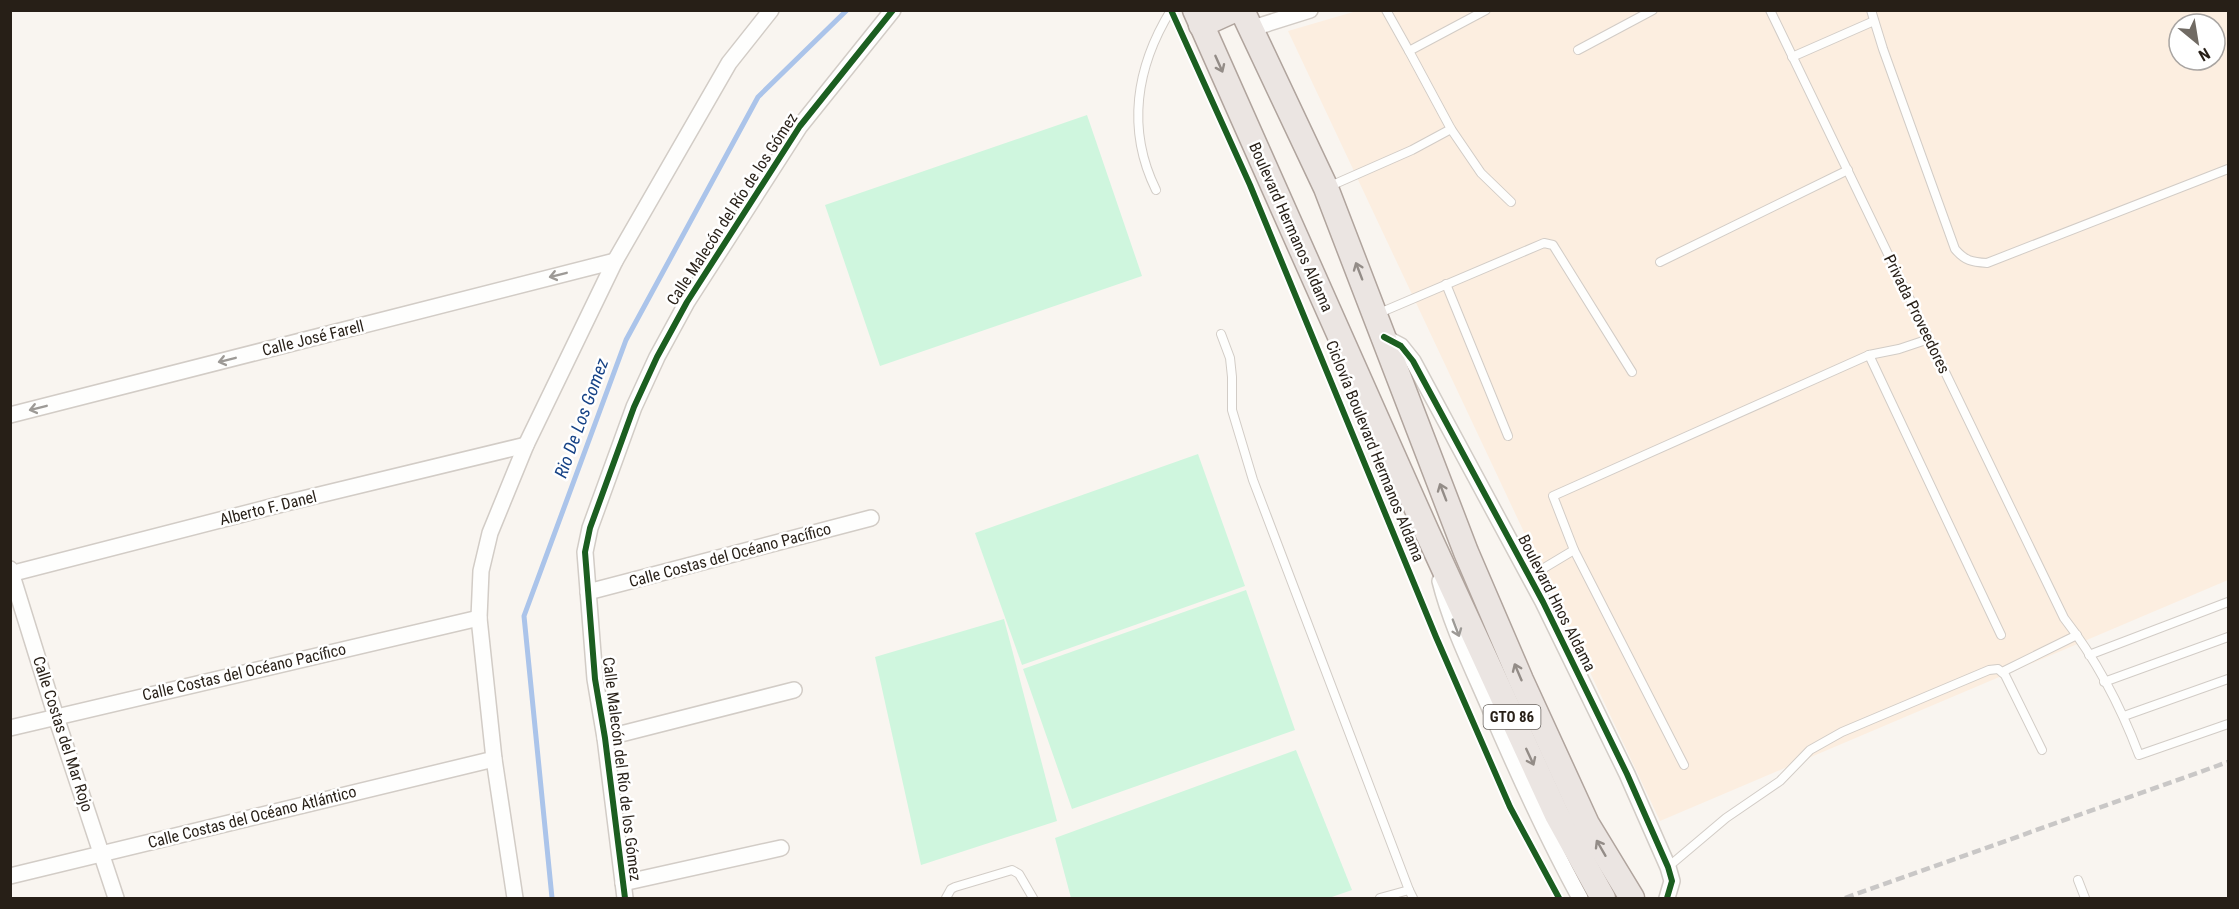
<svg xmlns="http://www.w3.org/2000/svg" width="2239" height="909" font-family="'Roboto Condensed',sans-serif">
<style>
.built{fill:#fceee0;fill-rule:evenodd}
.green{fill:#cff6de}
.lines{fill:none;stroke-linecap:round;stroke-linejoin:round}
.stream{stroke:#abc4ea;stroke-width:5}
.service-casing{stroke:#d2ccc6;stroke-width:10}
.minor-casing{stroke:#d2ccc6;stroke-width:18}
.primary-casing{stroke:#b0a49d;stroke-width:27}
.service{stroke:#fefefd;stroke-width:8}
.minor{stroke:#fefefd;stroke-width:15}
.primary{stroke:#ebe5e2;stroke-width:24}
.rail{stroke:#c9c7c6;stroke-width:4.5;stroke-dasharray:9 4.5;stroke-linecap:butt}
.cycleway-casing{stroke:#fff;stroke-width:10}
.cycleway{stroke:#1b5e20;stroke-width:6}
.oneway{stroke:#938c87}
.oneway2{stroke:#9d9a96}
.labels{text-anchor:middle;dominant-baseline:central;stroke-width:5;stroke-linejoin:round;paint-order:stroke}
.shield{fill:#fff;stroke:#68625d;stroke-width:1.5}
.shield-label{font-size:15px;font-weight:bold;fill:#271f17}
.street-label{font-size:16px;fill:#271f17;stroke:#fff}
.water-label{font-size:18px;font-style:italic;fill:#174386;stroke:#fff}
</style>
<rect width="100%" height="100%" fill="#f9f5f0"/>
<path class="built" d="M1360,10L2228,11V580L1660,821L1288,31ZM2179,24H2215V60H2179Z"/>
<g class="green">
<polygon points="1087,115 1142,276 880,366 825,205"/>
<polygon points="1198,454 1245,586 1022,665 975,533"/>
<polygon points="1246,590 1295,730 1072,809 1023,669"/>
<polygon points="1004,619 1057,821 921,865 875,657"/>
<polygon points="1296,750 1352,890 1329,898 1071,898 1055,838"/>
</g>
<g class="lines">
<polyline class="stream" points="552,898 524,616 626,340 758,97 847,10"/>
<defs>
<g id="service">
<polyline points="1386,10 1409,51"/>
<polyline points="1486,10 1409,51 1451,129 1481,173 1511,202"/>
<path d="M1770,10L2064,618C2095,658 2121,707 2139,755L2228,724"/>
<path d="M1871,10L1883,49L1955,249C1965,261 1972,262 1987,263L2228,169"/>
<polyline points="1578,50 1653,10"/>
<polyline points="1792,57 1874,21"/>
<polyline points="1328,187 1412,150 1451,129"/>
<path d="M1156,190C1126,129 1136,67 1171,10"/>
<polyline points="1660,262 1848,170"/>
<polyline points="1446,284 1508,436"/>
<polyline points="1377,314 1544,243 1553,245 1632,372"/>
<polyline points="1221,334 1230,358 1232,377 1232,410 1253,480 1409,890"/>
<polyline points="1869,355 1899,349 1929,339"/>
<polyline points="1529,577 1574,550"/>
<polyline points="2089,655 2228,602"/>
<polyline points="2002,672 2077,635"/>
<polyline points="2104,682 2228,637"/>
<polyline points="2124,716 2228,679"/>
<polyline points="1684,765 1574,550 1553,496 1869,355 2001,635"/>
<polyline points="1668,867 1726,818 1780,781 1810,750 1842,732 1989,670 1998,669 2005,675 2042,750"/>
<polyline points="2078,880 2085,898"/>
<polyline points="946,898 951,889 955,887 1012,870 1019,874 1033,898"/>
<polyline points="1380,898 1409,890 1413,898"/>
</g>
<g id="minor">
<polyline points="1250,29 1310,10"/>
<polyline points="1384,337 1401,346 1413,361 1543,602 1627,774 1668,867 1672,881 1667,898"/>
<polyline points="10,415 615,261"/>
<polyline points="10,569 56,717 116,898"/>
<polyline points="10,574 286,503 526,445"/>
<path d="M1440,581C1451,625 1472,667 1490,709C1518,774 1546,836 1580,898"/>
<polyline points="588,592 871,518"/>
<polyline points="10,728 479,618"/>
<polyline points="605,738 794,690"/>
<polyline points="10,876 494,759"/>
<polyline points="623,883 781,848"/>
<polyline points="515,898 494,759 479,618 481,571 490,533 526,445 615,261 729,63 771,10"/>
<polyline points="625,898 605,738 595,679 585,552 590,528 634,407 657,357 687,302 800,126 893,10"/>
</g>
<g id="primary">
<polyline points="1195,10 1427,532 1557,815 1603,898"/>
<polyline points="1242,10 1326,188 1466,552 1521,680 1587,824 1632,898"/>
<polyline points="1201,25 1234,10"/>
</g>
</defs>
<use href="#service" class="service-casing"/>
<use href="#minor" class="minor-casing"/>
<use href="#primary" class="primary-casing"/>
<use href="#service" class="service"/>
<use href="#minor" class="minor"/>
<use href="#primary" class="primary"/>
<polyline class="rail" points="1845,898 2228,762"/>
<defs>
<g id="cycleway">
<polyline points="1171,10 1250,185 1436,637 1510,807 1559,898"/>
<polyline points="1384,337 1401,346 1413,361 1543,602 1627,774 1668,867 1672,881 1667,898"/>
<polyline points="625,898 605,738 595,679 585,552 590,528 634,407 657,357 687,302 800,126 893,10"/>
</g>
</defs>
<use href="#cycleway" class="cycleway-casing"/>
<use href="#cycleway" class="cycleway"/>
</g>
<defs><path id="oneway-shaft" d="M-6 0H5M1.5-3L5.5 0L1.5 3" fill="none" stroke-width="1.6" stroke-linecap="round" stroke-linejoin="round" transform="scale(1.5)"/></defs>
<g class="oneway">
<use href="#oneway-shaft" transform="translate(1219 64) rotate(66)"/>
<use href="#oneway-shaft" transform="translate(1359 271) rotate(-111)"/>
<use href="#oneway-shaft" transform="translate(1443 492) rotate(-111)"/>
<use href="#oneway-shaft" transform="translate(1518 672) rotate(-113)"/>
<use href="#oneway-shaft" transform="translate(1530 757) rotate(65)"/>
<use href="#oneway-shaft" transform="translate(1601 848) rotate(-120)"/>
</g>
<g class="oneway2">
<use href="#oneway-shaft" transform="translate(558 275) rotate(166)"/>
<use href="#oneway-shaft" transform="translate(227 360) rotate(166)"/>
<use href="#oneway-shaft" transform="translate(38 408) rotate(166)"/>
<use href="#oneway-shaft" transform="translate(1456 628) rotate(69)"/>
</g>
<g class="labels">
<rect class="shield" x="1483.5" y="705" width="57" height="24" rx="4.5"/>
<g class="shield-label">
<text x="1512" y="717">GTO 86</text>
</g>
<g class="street-label">
<text transform="translate(732 209) rotate(-57)">Calle Malecón del Río de los Gómez</text>
<text transform="translate(1291 227) rotate(66)">Boulevard Hermanos Aldama</text>
<text transform="translate(1917 314) rotate(64)">Privada Proveedores</text>
<text transform="translate(313 338) rotate(-14)">Calle José Farell</text>
<text transform="translate(1375 451) rotate(68)">Ciclovía Boulevard Hermanos Aldama</text>
<text transform="translate(268 508) rotate(-14)">Alberto F. Danel</text>
<text transform="translate(730 555) rotate(-15)">Calle Costas del Océano Pacífico</text>
<text transform="translate(1557 603) rotate(63)">Boulevard Hnos Aldama</text>
<text transform="translate(244 672) rotate(-13)">Calle Costas del Océano Pacífico</text>
<text transform="translate(63 734) rotate(72)">Calle Costas del Mar Rojo</text>
<text transform="translate(622 769) rotate(83)">Calle Malecón del Río de los Gómez</text>
<text transform="translate(252 817) rotate(-14)">Calle Costas del Océano Atlántico</text>
</g>
<g class="water-label">
<text transform="translate(581 418) rotate(-70)">Rio De Los Gomez</text>
</g>
</g>
<rect width="2239" height="909" fill="none" stroke="#271f17" stroke-width="24"/>
<g transform="translate(2197 42) rotate(150)"><circle r="28" fill="#ffffff" stroke="#a9a5a2" stroke-width="1.5"/>
<path d="M0-4.5L10 22L0 15L-10 22Z" fill="#706a63"/>
<text y="-9" font-size="16" font-weight="bold" text-anchor="middle" fill="#271f17">N</text>
</g>
</svg>
